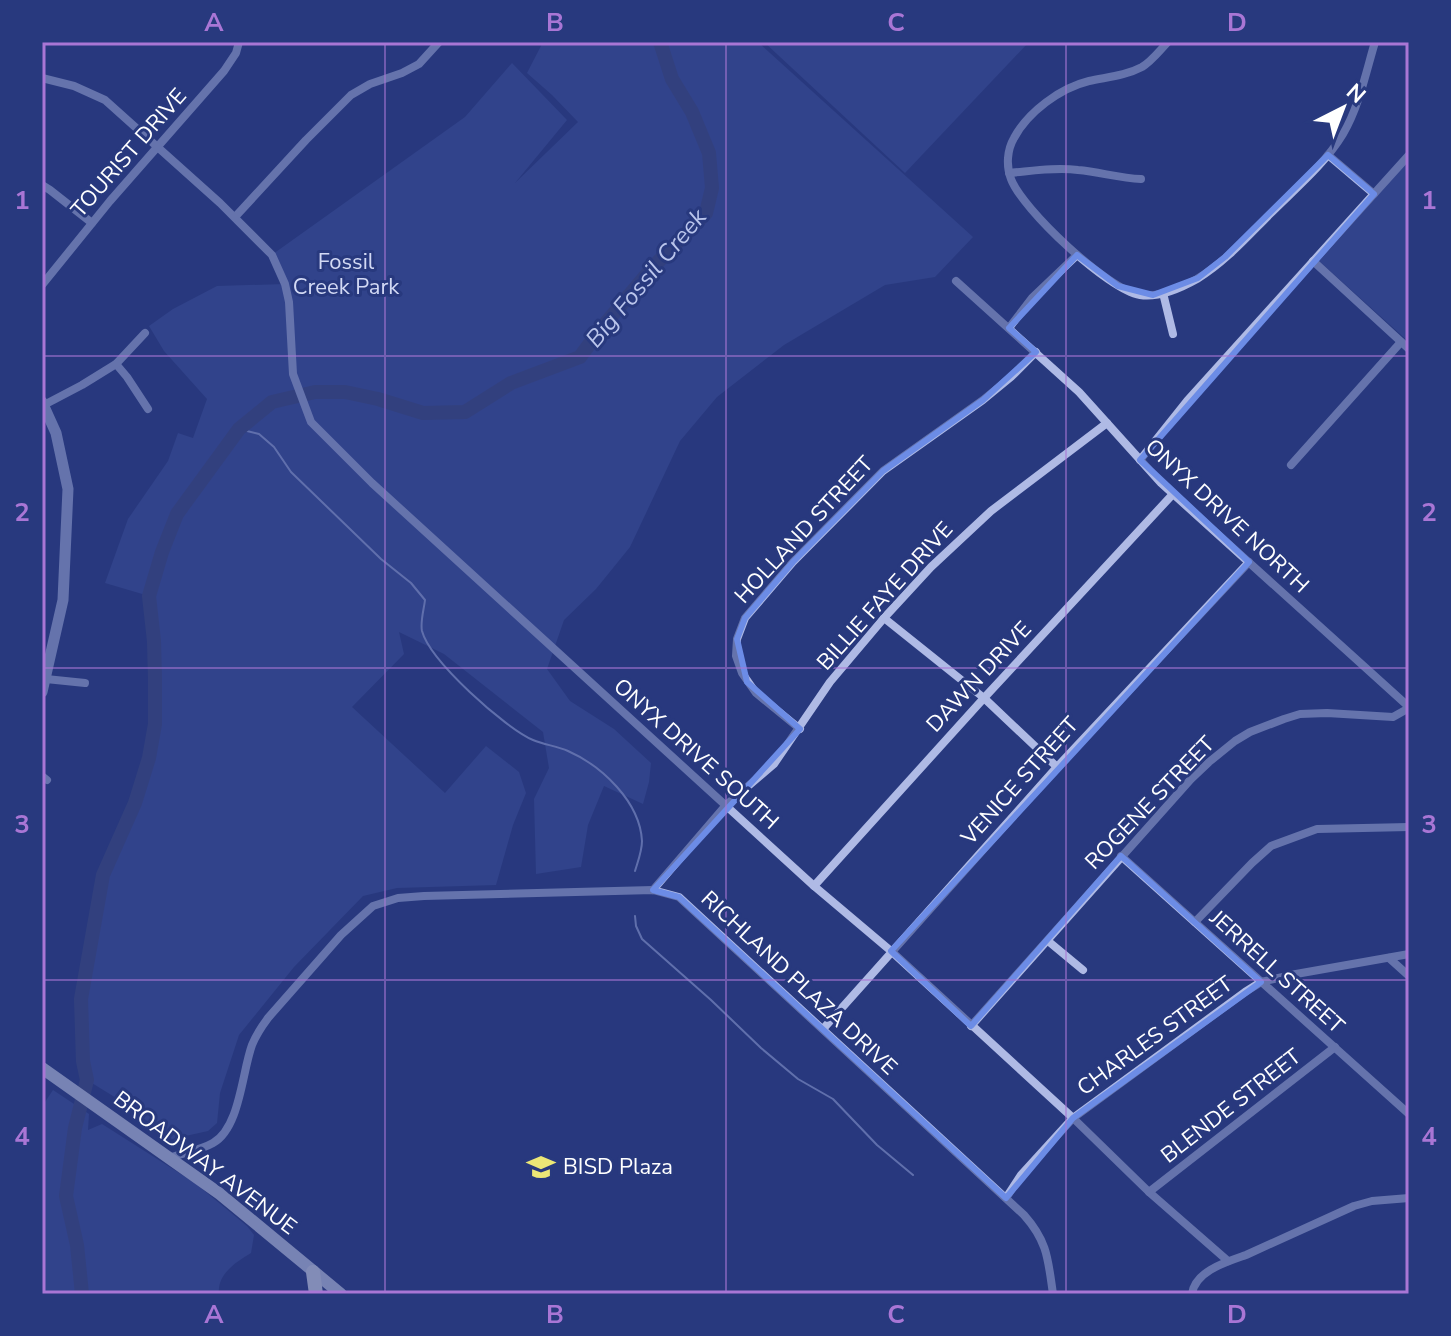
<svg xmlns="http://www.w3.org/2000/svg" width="1451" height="1336" font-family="'Nunito Sans',sans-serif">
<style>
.green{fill:#3d509b}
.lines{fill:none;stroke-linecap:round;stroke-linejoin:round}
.stream{stroke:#a4b2e5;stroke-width:2}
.river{stroke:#3f4b7e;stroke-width:14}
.minor{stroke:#afbae5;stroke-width:8}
.tertiary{stroke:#afbae5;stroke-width:11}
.secondary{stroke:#d8ddf5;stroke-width:12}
.primary{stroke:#eff1fd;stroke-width:14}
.marked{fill:none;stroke:#6c8ce6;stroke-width:6;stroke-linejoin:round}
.grid{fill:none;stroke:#a976d5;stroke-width:2;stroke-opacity:0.55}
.labels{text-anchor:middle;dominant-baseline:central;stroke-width:6;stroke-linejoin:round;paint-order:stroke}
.street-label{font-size:22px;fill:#fff;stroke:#28397e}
.park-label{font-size:22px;fill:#d2d9f4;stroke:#28397e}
.poi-label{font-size:22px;fill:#fff;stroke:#28397e;text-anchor:start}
.water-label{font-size:24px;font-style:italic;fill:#bac5ec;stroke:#28397e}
.neatline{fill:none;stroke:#a976d5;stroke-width:3}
.grid-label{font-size:26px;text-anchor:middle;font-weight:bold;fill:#a976d5}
</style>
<rect width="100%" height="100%" fill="#28397e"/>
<g class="green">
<polygon points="543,42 758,42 973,237 935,277 885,285 784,345 717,397 680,441 630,547 596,589 564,620 547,669 570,701 614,729 651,763 649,782 643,804 604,786 588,825 581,867 536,874 534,799 549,768 543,732 444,654 399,632 404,654 352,707 445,793 486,746 519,772 526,793 513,825 496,885 397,888 363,896 294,967 239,1035 220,1093 217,1123 208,1131 172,1139 113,1096 87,1080 81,999 103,875 135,803 149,758 155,724 154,642 149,596 105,583 128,519 168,461 178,433 193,438 207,399 164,351 149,326 173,309 217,286 286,284 273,254 465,117 512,63 567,120 515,183 578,122 552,95 527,73"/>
<polygon points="764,42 1029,42 905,173"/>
<polygon points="1409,159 1409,342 1319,261"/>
<path d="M53,1090L89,1114L88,1130L102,1124L195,1183L247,1226L254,1235L251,1253C236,1262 217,1274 219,1294H42V1113L45,1102Z"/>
</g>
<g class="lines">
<g class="stream">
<path d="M239,429L259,434L274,447L291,472L381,559L411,583L425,600C424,609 420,622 422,631C430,661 505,728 533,740C545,745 557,746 568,751C602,766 640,802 642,841C642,851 638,861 635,871"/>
<polyline points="635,916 636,926 642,939 711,1000 761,1048 798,1079 833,1099 877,1145 913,1175"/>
</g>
<polyline class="river" points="82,1294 77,1245 66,1196 75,1128 87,1080 83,1061 81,999 103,875 135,803 149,758 155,724 155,679 154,641 149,596 162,552 177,514 239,429 272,402 315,392 345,392 378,399 423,413 465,412 511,383 580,357 599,331 653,267 706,213 712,188 709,153 692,112 672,79 660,42"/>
<g class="minor">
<path d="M1168,42C1160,50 1152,61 1142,67C1125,76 1107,77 1089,81C1060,88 1028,112 1014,138C1007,150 1006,166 1011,179C1022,209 1108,290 1140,295C1159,298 1181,288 1197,279C1225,262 1247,237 1270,214C1295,189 1325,164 1343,134C1359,107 1366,72 1375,42"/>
<polyline points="42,78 74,86 105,100 220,203 272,255 285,284 289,302 293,374 311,422 372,483 814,886 891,951 1073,1118 1149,1192 1228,1261"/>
<polyline points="1328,155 1374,194"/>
<path d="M1009,173C1032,171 1055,167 1078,170C1100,172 1119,178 1141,179"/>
<polyline points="42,185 50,190 92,223"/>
<polyline points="235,217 306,140 351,95 370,84 402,73 419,64 439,42"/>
<polyline points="1313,261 1409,349"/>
<polyline points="956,281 1079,392 1161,483 1409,707"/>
<polyline points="42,285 110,201 224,71 236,53 239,42"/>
<polyline points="1163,293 1173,334"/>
<polyline points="1009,328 1032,298 1077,255"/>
<polyline points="116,364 127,377 148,409"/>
<polyline points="42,406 82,385 116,364 145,333"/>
<polyline points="1140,460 1187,401 1409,155"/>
<polyline points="1291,465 1401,342"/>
<polyline points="884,618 984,698 1057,767"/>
<polyline points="46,679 85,683"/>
<polyline points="800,729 756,693 742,673 736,656 737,639 745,618 793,562 883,471 983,400 1011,377 1036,352"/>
<polyline points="42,776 47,780"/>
<polyline points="1121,856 1409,1114"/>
<polyline points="814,886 984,698 1173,494"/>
<polyline points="653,890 726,805 774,764 830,682 884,618 931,567 991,511 1107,423"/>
<polyline points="1195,922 1252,863 1271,846 1317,829 1409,827"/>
<polyline points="1048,941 1083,970"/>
<polyline points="1389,958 1409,976"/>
<polyline points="971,1026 1191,779 1209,762 1235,741 1250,732 1284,719 1300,714 1327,713 1393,717 1409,708"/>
<polyline points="823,1029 1057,767 1249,562"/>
<path d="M171,1157C184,1153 201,1150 213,1143C240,1128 242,1072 252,1045C256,1035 262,1026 268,1018L341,935L373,906L398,898L424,896L653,890L679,897L1024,1215C1048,1242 1048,1260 1053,1294"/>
<polyline points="1149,1192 1335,1047"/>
<polyline points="1006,1198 1021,1175 1073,1118 1245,992 1261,982 1296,974 1409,954"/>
<path d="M1192,1294C1195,1271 1226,1262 1246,1255L1354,1206L1372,1201L1409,1198"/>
</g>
<polyline class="tertiary" points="42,402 56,433 68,489 63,600 42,692"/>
<polyline class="secondary" points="42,1068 220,1194 341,1294"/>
<polyline class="primary" points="313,1272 316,1294"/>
</g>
<path d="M0 0H1451V1336H0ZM1328,155L1374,194L1140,460L1249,562L891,951L971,1026L1121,856L1261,982L1073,1118L1006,1198L679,897L653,890L800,729L747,682L737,639L745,618L793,562L883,471L983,400L1036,352L1009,328L1077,255L1118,286L1153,295L1198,278L1225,257Z" fill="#28397e" fill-opacity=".55" fill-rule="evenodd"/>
<path class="marked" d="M1328,155L1374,194L1140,460L1249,562L891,951L971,1026L1121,856L1261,982L1073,1118L1006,1198L679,897L653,890L800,729L747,682L737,639L745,618L793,562L883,471L983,400L1036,352L1009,328L1077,255L1118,286L1153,295L1198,278L1225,257Z"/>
<path class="grid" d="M385,42V1294M726,42V1294M1066,42V1294M42,356H1409M42,668H1409M42,980H1409"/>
<defs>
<symbol id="school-bare" viewBox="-9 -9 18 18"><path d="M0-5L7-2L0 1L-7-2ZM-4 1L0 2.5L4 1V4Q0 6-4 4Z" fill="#ece776" stroke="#28397e" stroke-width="2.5" paint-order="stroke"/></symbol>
</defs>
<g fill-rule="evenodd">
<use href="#school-bare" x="521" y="1147" width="40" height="40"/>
</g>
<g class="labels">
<g class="street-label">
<text transform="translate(129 153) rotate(-49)">TOURIST DRIVE</text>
<text transform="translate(1227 516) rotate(43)">ONYX DRIVE NORTH</text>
<text transform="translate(804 530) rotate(-47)">HOLLAND STREET</text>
<text transform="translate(885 596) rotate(-48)">BILLIE FAYE DRIVE</text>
<text transform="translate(979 677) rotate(-47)">DAWN DRIVE</text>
<text transform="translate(696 754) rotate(42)">ONYX DRIVE SOUTH</text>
<text transform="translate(1020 781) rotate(-48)">VENICE STREET</text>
<text transform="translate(1150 803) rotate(-46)">ROGENE STREET</text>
<text transform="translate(1277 972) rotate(42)">JERRELL STREET</text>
<text transform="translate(799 983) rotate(43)">RICHLAND PLAZA DRIVE</text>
<text transform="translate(1155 1036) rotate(-36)">CHARLES STREET</text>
<text transform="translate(1231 1106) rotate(-38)">BLENDE STREET</text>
<text transform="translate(205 1163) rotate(37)">BROADWAY AVENUE</text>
</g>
<g class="park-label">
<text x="346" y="262">Fossil<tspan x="346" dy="25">Creek Park</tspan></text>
</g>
<g class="poi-label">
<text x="563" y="1167">BISD Plaza</text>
</g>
<g class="water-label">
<text transform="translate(646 278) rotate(-50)">Big Fossil Creek</text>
</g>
</g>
<rect width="1451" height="1336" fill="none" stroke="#28397e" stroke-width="88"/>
<g transform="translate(1343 108) rotate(42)" stroke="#28397e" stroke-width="6" paint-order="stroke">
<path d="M0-6L14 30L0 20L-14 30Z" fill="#ffffff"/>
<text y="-12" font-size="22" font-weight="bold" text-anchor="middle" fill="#ffffff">N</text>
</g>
<rect x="44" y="44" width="1363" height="1248" class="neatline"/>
<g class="grid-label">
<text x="214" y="31">A</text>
<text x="555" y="31">B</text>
<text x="896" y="31">C</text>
<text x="1237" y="31">D</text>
<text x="22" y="209">1</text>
<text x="1429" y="209">1</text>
<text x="22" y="521">2</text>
<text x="1429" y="521">2</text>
<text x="22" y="833">3</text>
<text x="1429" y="833">3</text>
<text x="22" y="1145">4</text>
<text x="1429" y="1145">4</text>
<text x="214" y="1323">A</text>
<text x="555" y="1323">B</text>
<text x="896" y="1323">C</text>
<text x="1237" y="1323">D</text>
</g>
</svg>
